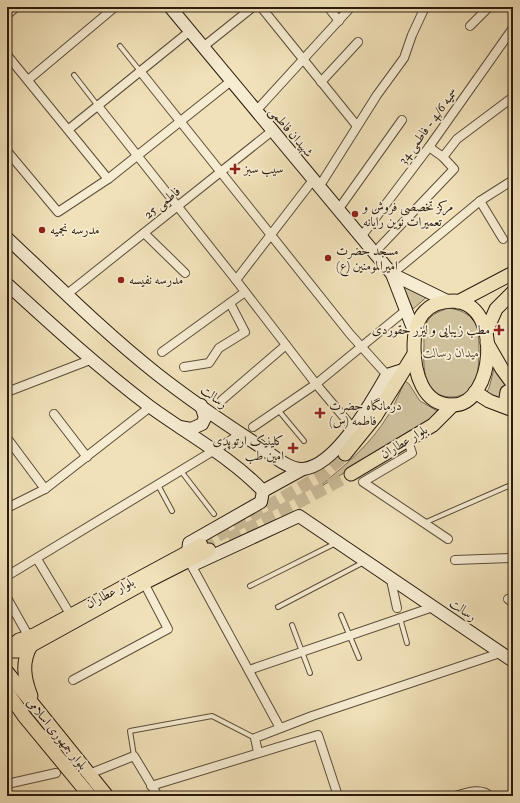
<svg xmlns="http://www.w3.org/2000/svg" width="520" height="803" font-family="'IM FELL Double Pica',Amiri,serif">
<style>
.green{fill:#cfc09c;stroke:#7c6e55}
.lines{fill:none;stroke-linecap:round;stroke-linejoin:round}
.primary-tunnel{stroke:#c9ba97;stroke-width:13;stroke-dasharray:13 6;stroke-linecap:butt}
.lane-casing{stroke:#5c4d39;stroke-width:6}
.street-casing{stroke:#5c4d39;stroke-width:10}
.secondary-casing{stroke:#2a1c0e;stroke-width:14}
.primary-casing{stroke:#2a1c0e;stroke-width:15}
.lane{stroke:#f6ecd2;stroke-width:4}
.street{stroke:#f6ecd2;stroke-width:8}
.secondary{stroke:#f6ecd2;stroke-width:12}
.primary{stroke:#f1e1b9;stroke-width:13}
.poi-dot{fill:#8f2418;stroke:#f6ecd2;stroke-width:1.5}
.labels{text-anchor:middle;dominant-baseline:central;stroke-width:3.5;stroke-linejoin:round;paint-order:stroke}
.street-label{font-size:13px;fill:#2a1c0e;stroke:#f6ecd2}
.poi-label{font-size:13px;fill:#2a1c0e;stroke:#f6ecd2;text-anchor:start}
.park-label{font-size:13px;font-style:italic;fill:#5c4d39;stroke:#f6ecd2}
</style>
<rect width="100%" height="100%" fill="#f1e1b9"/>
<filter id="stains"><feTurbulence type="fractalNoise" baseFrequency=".005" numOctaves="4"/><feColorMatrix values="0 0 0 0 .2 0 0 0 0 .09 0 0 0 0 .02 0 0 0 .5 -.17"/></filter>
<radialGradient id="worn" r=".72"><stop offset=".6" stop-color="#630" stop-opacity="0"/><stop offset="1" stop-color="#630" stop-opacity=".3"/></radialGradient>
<g class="green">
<polygon points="399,281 428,296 413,309"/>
<path d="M449,308C460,310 468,313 475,322C481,332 480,375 474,385C469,393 460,397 451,397C423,397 423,367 424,346C424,339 423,329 427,322C431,314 440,311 449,308Z"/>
<polygon points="494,369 510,385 503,401 485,395 489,388"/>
<path d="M405,381L409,384L420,401L439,412L432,421L315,490C343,467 370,446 389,414C395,404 400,392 405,381Z"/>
</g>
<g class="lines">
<g class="primary-tunnel">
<polyline points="229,539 351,474"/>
<polyline points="201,545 321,476 345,454"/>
</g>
<defs>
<g id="lane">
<polyline points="120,46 140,71"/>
<polyline points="74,75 98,106"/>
<polyline points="279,411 304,441"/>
<polyline points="181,471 214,514"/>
<polyline points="158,485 172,511"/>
<polyline points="424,523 513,484"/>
<polyline points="250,586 336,543"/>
<polyline points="278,607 364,562"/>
<polyline points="341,615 359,658"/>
<polyline points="400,618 407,643"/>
<polyline points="292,625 310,673"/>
<polyline points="134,756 130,731 212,716 255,738"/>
</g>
<g id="street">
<polyline points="261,7 357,126"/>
<polyline points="328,7 339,21"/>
<polyline points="7,15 16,7"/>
<polyline points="470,26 489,7"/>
<polyline points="203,47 253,7"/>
<polyline points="7,55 108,179"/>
<polyline points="140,71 350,334 387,375"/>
<polyline points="28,80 115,7"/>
<polyline points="321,82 358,42"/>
<polyline points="98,106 236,280 316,384 353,428"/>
<polyline points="256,111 351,7"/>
<polyline points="69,129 190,31"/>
<polyline points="7,151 58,212 108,179 231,81"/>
<polyline points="443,157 457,139 513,97"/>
<polyline points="319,187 377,95 404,58 412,35 425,7"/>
<polyline points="480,201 503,239"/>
<polyline points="338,210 402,120"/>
<polyline points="144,233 185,273"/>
<polyline points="361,237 429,147 513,28"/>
<polyline points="374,253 454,169 443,157 429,147"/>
<polyline points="392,274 480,201 513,180"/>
<polyline points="236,280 313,180"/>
<polyline points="66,295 272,131"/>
<polyline points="162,352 245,292"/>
<polyline points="184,367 209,363 219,348 245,332 230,303"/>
<polyline points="7,392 90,360"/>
<polyline points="222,400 286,345"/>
<polyline points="54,414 87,457"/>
<polyline points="253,427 316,384 406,310"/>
<polyline points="7,438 45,489"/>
<polyline points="408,441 412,453 363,482 448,539"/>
<polyline points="7,508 45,489 150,407"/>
<polyline points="37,559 70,614"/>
<polyline points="455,560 513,558"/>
<polyline points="189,561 280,728"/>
<polyline points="7,576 241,434"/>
<polyline points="391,580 397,608"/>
<polyline points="7,598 29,637"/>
<polyline points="508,599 513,603"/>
<polyline points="249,670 433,607"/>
<polyline points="73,680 168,629 144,583"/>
<polyline points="258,752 255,738 312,716 500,653"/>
<polyline points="89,774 134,756 158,796"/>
<polyline points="7,784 56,773"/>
<polyline points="151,786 318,735 338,796"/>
<path d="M455,796C466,793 481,787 490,796"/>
</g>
<g id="secondary">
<polyline points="170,7 392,274 414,331"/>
<path d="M7,238C56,284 104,332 157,374C189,399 224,423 258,445C270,453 288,470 303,469C336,466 372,401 387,375L403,370"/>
<polyline points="392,274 447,301"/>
<path d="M7,284C53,326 99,368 149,406C187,434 231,457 263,491L261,502L189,543L188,553"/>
<polyline points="180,427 191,429 202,424 205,418 201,405"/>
<polyline points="263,491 303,469"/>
<polyline points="189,561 197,563 299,516 513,661"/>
</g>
<g id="primary">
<path d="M454,301C504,304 494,405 453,405C422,406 414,371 414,347C414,320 424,301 454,301Z"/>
<polyline points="458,302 513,273"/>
<polyline points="486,332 496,309 513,292"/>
<polyline points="487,343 502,369 513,384"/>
<polyline points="475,392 489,401 513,410"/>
<polyline points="513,409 506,398 507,392 513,389"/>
<polyline points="345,454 375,417 414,354"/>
<polyline points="351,474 433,425 453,405"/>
<polyline points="201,545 34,635 19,640 12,646 13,651 21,651 144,583 209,550"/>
<polyline points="7,672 107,796"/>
<polyline points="7,692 24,716 90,796"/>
<path d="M31,696C24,678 21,661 32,644"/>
</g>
</defs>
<use href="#lane" class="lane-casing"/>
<use href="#street" class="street-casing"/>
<use href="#secondary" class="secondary-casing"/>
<use href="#primary" class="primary-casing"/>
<use href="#lane" class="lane"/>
<use href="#street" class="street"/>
<use href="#secondary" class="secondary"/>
<use href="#primary" class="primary"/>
</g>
<g class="poi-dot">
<path d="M233 163h4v4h4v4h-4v4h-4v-4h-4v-4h4z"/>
<circle cx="355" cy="214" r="4"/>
<circle cx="42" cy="230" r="4"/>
<circle cx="328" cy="258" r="4"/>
<circle cx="121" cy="280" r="4"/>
<path d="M497 324h4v4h4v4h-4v4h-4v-4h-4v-4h4z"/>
<path d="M318 407h4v4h4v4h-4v4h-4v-4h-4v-4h4z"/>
<path d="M291 442h4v4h4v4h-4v4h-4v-4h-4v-4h4z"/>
</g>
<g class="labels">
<g class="street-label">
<text transform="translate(428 126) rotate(-54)">سمیه 4/6 - فاطمی 34</text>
<text transform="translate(291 132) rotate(50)">شهیدان فاطمی</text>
<text transform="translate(162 203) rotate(-39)">فاطمی 25</text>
<text transform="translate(214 397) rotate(36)">رسالت</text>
<text transform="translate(404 442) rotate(-31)">بلوار عطاران</text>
<text transform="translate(110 593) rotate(-27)">بلوار عطاران</text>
<text transform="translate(463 610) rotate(34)">رسالت</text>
<text transform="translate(57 734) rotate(51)">بلوار جمهوری اسلامی</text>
</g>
<g class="poi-label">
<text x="244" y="169">سیب سبز</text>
<text x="363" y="207">مرکز تخصصی فروش و<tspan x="363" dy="15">تعمیرات نوین رایانه</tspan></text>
<text x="50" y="230">مدرسه نجمیه</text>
<text x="336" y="251">مسجد حضرت<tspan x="336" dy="15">امیرالمومنین (ع)</tspan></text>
<text x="129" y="280">مدرسه نفیسه</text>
<text x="490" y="330" text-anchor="end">مطب زیبایی و لیزر حقوردی</text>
<text x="329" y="406">درمانگاه حضرت<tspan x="329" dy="15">فاطمه (س)</tspan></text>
<text x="284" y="441" text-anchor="end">کلینیک ارتوپدی<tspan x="284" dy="15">امین طب</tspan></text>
</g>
<g class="park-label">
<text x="451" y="353">میدان رسالت</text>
</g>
</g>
<rect width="520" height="803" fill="none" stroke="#f1e1b9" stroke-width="24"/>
<rect x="8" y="8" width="504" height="787" fill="none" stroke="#2a1c0e" stroke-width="2"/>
<rect x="12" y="12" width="496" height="779" fill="none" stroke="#2a1c0e"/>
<rect width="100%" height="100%" filter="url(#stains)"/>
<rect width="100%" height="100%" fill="url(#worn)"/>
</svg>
